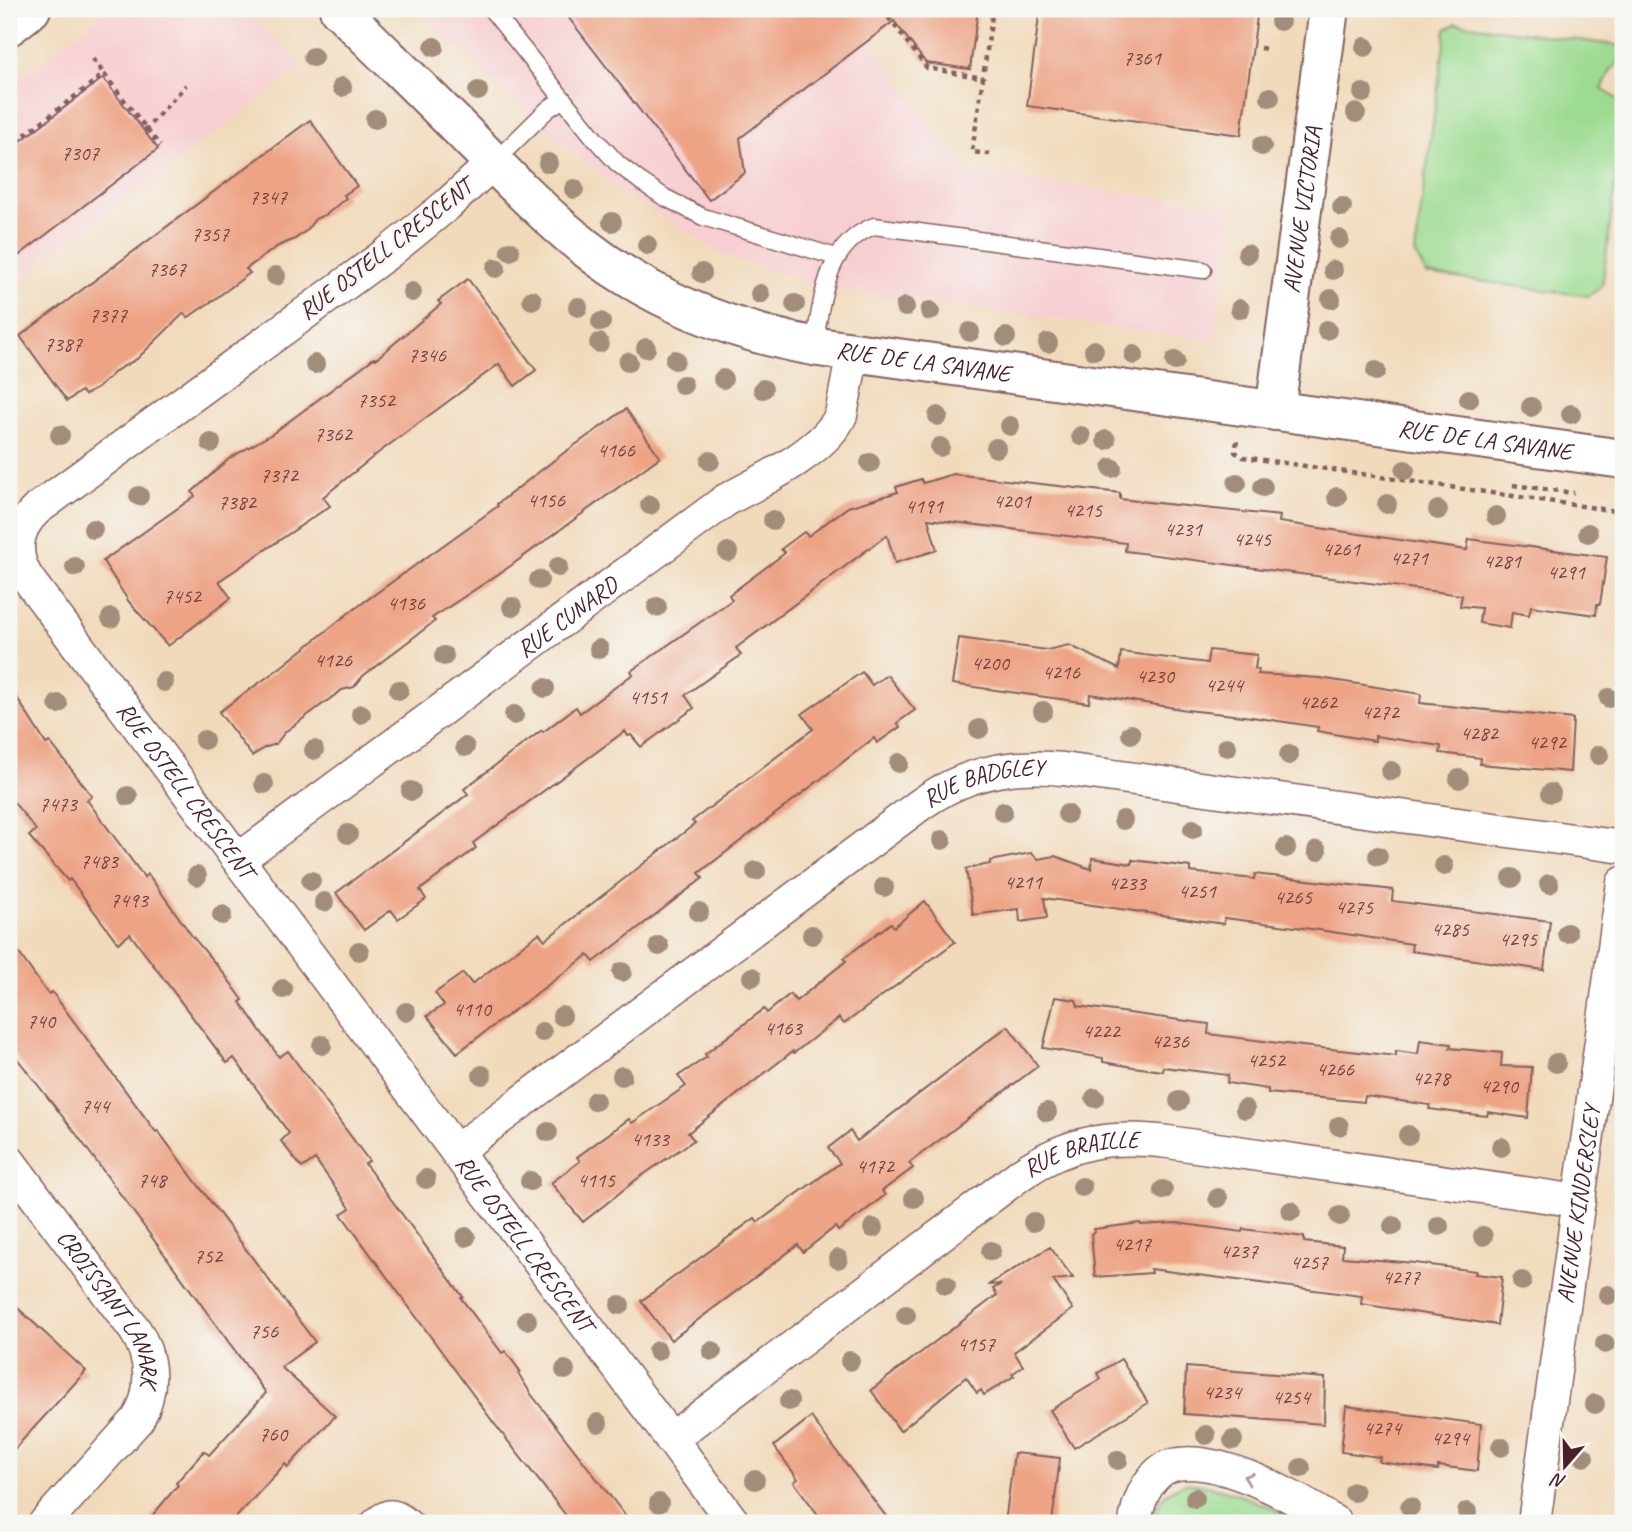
<svg xmlns="http://www.w3.org/2000/svg" width="1632" height="1532" font-family="Caveat,sans-serif">
<style>
.built{fill:#f7cfd2}
.green{fill:#9ddb91;stroke:#747d5e;stroke-width:2}
.building{fill:#eda384}
.lines{fill:none;stroke-linecap:round;stroke-linejoin:round}
.service-casing{stroke:#84605d;stroke-width:19}
.minor-casing{stroke:#84605d;stroke-width:35}
.tertiary-casing{stroke:#84605d;stroke-width:42}
.secondary-casing{stroke:#84605d;stroke-width:42}
.path{stroke:#84605d;stroke-width:4.5;stroke-dasharray:5 5;stroke-linecap:butt}
.service{stroke:#fff;stroke-width:16}
.minor{stroke:#fff;stroke-width:32}
.tertiary{stroke:#fff;stroke-width:38}
.secondary{stroke:#fff;stroke-width:38}
.tree{fill:#a18d7a}
.oneway{stroke:#ae9aa0}
.labels{text-anchor:middle;dominant-baseline:central;stroke-width:5;stroke-linejoin:round;paint-order:stroke}
.number-label{font-size:21px;fill:#734041}
.street-label{font-size:24px;fill:#4a1f2b;stroke:#f6f6f2}
</style>
<rect width="100%" height="100%" fill="#f6f6f2"/>
<filter id="ink" filterUnits="userSpaceOnUse"><feTurbulence type="fractalNoise" baseFrequency=".0143" numOctaves="2"/><feDisplacementMap in="SourceGraphic" scale="14" xChannelSelector="R" yChannelSelector="G"/><feConvolveMatrix kernelMatrix="1 2 1 2 8 2 1 2 1" color-interpolation-filters="sRGB"/></filter>
<filter id="wash" filterUnits="userSpaceOnUse"><feTurbulence type="fractalNoise" baseFrequency=".00686" numOctaves="4" result="noise"/><feDisplacementMap in="SourceGraphic" scale="28" xChannelSelector="R" yChannelSelector="G"/><feGaussianBlur stdDeviation="1.57" result="paint"/><feColorMatrix in="noise" values="0 0 0 0 0 0 0 0 0 0 0 0 0 0 0 0 0 1.4 0 .05"/><feComposite in="paint" operator="in"/></filter>
<g filter="url(#wash)">
<rect width="100%" height="100%" fill="#f1dabb"/>
<g class="built">
<polygon points="109,9 245,9 303,67 9,286 9,86"/>
<polygon points="419,9 845,9 968,172 1234,208 1214,341 826,288 723,255 618,189 528,115"/>
</g>
<g class="green">
<polygon points="1456,23 1621,46 1622,58 1611,70 1602,89 1623,103 1623,125 1602,287 1588,296 1426,274 1415,253 1446,29"/>
<path d="M1186,1483C1225,1486 1266,1504 1300,1523H1155C1155,1502 1166,1489 1186,1483Z"/>
</g>
<g id="blocks">
<g class="building">
<polygon points="562,9 978,9 970,69 926,63 894,21 740,138 745,173 709,200"/>
<polygon points="1040,9 1258,9 1241,135 1027,106"/>
<polygon points="103,78 158,149 9,263 9,150"/>
<polygon points="310,120 357,186 344,195 346,198 327,214 315,219 307,230 295,239 278,246 246,269 250,273 215,299 187,318 184,313 137,359 117,370 98,388 85,395 81,391 67,401 20,336"/>
<polygon points="468,279 536,370 515,386 499,364 378,453 323,497 330,506 219,581 231,598 168,646 129,602 103,561 195,496 192,492 230,458 272,434 374,358 376,359 441,304 438,301"/>
<polygon points="626,409 660,457 509,567 432,618 435,621 363,676 354,687 342,690 285,732 276,744 264,748 252,756 219,712 281,667 346,615 498,506 497,504 561,455"/>
<polygon points="953,474 1120,493 1120,499 1280,516 1279,522 1467,550 1469,539 1607,557 1600,604 1597,604 1596,615 1531,606 1529,615 1512,612 1510,628 1479,623 1481,608 1460,606 1462,595 1125,551 1126,543 928,519 937,550 895,563 887,535 736,648 741,655 685,695 694,708 641,747 631,735 628,736 625,731 473,843 476,848 420,890 426,899 398,919 391,910 364,930 336,893 468,794 464,789 542,730 543,732 576,707 580,713 633,674 631,671 732,600 729,595 785,553 781,549 804,532 808,536 848,507 898,492 896,487 921,479 923,483"/>
<polygon points="959,638 1047,650 1069,645 1119,669 1121,652 1207,663 1209,650 1257,655 1255,669 1259,669 1258,674 1320,678 1421,694 1420,703 1573,719 1570,772 1480,764 1481,758 1440,753 1441,746 1375,736 1375,741 1345,736 1317,731 1318,727 1252,717 1187,710 1090,694 1089,703 952,684"/>
<polygon points="862,672 872,685 887,675 915,710 897,723 900,727 877,743 874,738 699,873 703,878 594,962 588,955 457,1053 427,1016 444,1005 435,993 463,973 472,984 539,933 545,940 695,824 692,821 813,729 802,714"/>
<polygon points="9,685 46,744 50,742 92,796 87,800 144,877 148,874 192,936 225,975 243,1000 240,1002 279,1057 288,1051 369,1161 365,1164 463,1297 461,1298 502,1353 505,1351 520,1371 518,1373 531,1394 631,1523 572,1523 493,1422 341,1214 350,1208 315,1159 302,1168 281,1141 289,1133 234,1058 227,1063 130,934 118,943 70,879 68,881 29,836 36,830 9,796"/>
<polygon points="1031,853 1038,859 1055,856 1091,869 1092,858 1132,864 1132,860 1190,867 1190,872 1254,879 1255,874 1393,890 1392,901 1550,921 1544,970 1411,951 1412,944 1319,930 1224,918 1224,924 1044,898 1047,918 1020,922 1019,909 973,915 966,869 990,864 990,861"/>
<polygon points="925,901 955,942 844,1024 839,1018 794,1053 793,1051 688,1133 694,1140 637,1179 583,1222 551,1183 580,1161 577,1157 629,1119 632,1123 686,1086 678,1076 707,1057 705,1054 764,1009 767,1013 790,994 796,1001 846,961 844,958 891,923 894,927"/>
<polygon points="9,939 48,994 52,992 156,1132 158,1131 315,1342 281,1367 335,1416 288,1467 285,1464 231,1523 146,1523 178,1485 176,1483 204,1451 209,1455 266,1393 77,1135 9,1048"/>
<polygon points="1055,997 1076,1000 1078,1006 1209,1024 1208,1034 1302,1046 1396,1056 1396,1051 1418,1054 1420,1040 1451,1044 1450,1048 1502,1053 1501,1066 1532,1067 1528,1118 1488,1112 1487,1116 1459,1113 1429,1109 1430,1105 1365,1096 1364,1102 1268,1093 1268,1089 1227,1083 1228,1075 1163,1067 1163,1071 1133,1067 1103,1062 1103,1058 1043,1048"/>
<polygon points="1008,1026 1038,1066 909,1163 913,1168 882,1191 885,1195 861,1214 838,1231 835,1227 803,1252 798,1245 671,1340 641,1301 755,1218 758,1222 840,1163 828,1148 850,1131 857,1141"/>
<polygon points="1140,1223 1141,1225 1177,1223 1242,1232 1243,1229 1275,1233 1304,1237 1304,1242 1343,1246 1342,1257 1415,1263 1476,1271 1475,1274 1502,1277 1497,1325 1361,1304 1362,1296 1150,1269 1151,1273 1095,1277 1091,1234 1095,1232 1094,1229"/>
<polygon points="1050,1247 1073,1278 1053,1280 1073,1309 1014,1352 1023,1366 1012,1374 1014,1376 984,1395 981,1390 977,1393 966,1377 900,1431 871,1390 997,1295 993,1289 1001,1284 988,1285"/>
<polygon points="9,1300 86,1371 9,1455"/>
<polygon points="1121,1359 1148,1403 1074,1448 1050,1410 1101,1379 1098,1373"/>
<polygon points="1186,1367 1325,1378 1324,1424 1184,1414"/>
<polygon points="1346,1406 1481,1424 1477,1471 1438,1466 1438,1470 1379,1462 1380,1457 1341,1452"/>
<polygon points="811,1417 850,1469 891,1523 824,1523 794,1482 798,1479 774,1446"/>
<polygon points="1014,1453 1060,1458 1052,1523 1005,1523"/>
</g>
</g>
</g>
<g filter="url(#ink)">
<use href="#blocks" fill-opacity="0" stroke="#84605d" stroke-width="2"/>
<g class="lines">
<defs>
<g id="service">
<polyline points="491,9 595,139 618,164 640,181 664,197 703,217 836,257"/>
<polyline points="493,163 548,109 563,99"/>
<path d="M814,347C822,301 825,245 874,226L1203,270"/>
<path d="M367,1523C385,1503 398,1504 416,1523"/>
</g>
<g id="minor">
<path id="s1" d="M493,163L447,205L389,252L37,509C15,529 12,554 28,579L734,1523"/>
<path id="s2" d="M239,859L726,500C761,481 825,451 841,415L853,352"/>
<path id="s3" d="M456,1151L921,804C964,773 1011,763 1063,769L1623,847"/>
<path id="s4" d="M9,1161L135,1330C153,1358 154,1391 138,1419L45,1523"/>
<path id="s5" d="M671,1439L1021,1174C1069,1141 1111,1135 1168,1142L1579,1201"/>
<path d="M1135,1523C1136,1512 1139,1503 1144,1492C1149,1482 1155,1474 1165,1468C1208,1447 1300,1500 1336,1523"/>
<path id="s6" d="M1534,1523L1623,883"/>
</g>
<g id="tertiary">
<path id="s7" d="M339,9C383,53 428,96 471,140C504,173 536,207 571,236C645,299 737,335 832,349L1623,459"/>
<path id="s8" d="M1275,411L1329,9"/>
</g>
<polyline id="secondary" points="9,26 31,9"/>
</defs>
<use href="#service" class="service-casing"/>
<use href="#minor" class="minor-casing"/>
<use href="#tertiary" class="tertiary-casing"/>
<use href="#secondary" class="secondary-casing"/>
<g class="path">
<polyline points="882,9 927,68 983,78"/>
<polyline points="1260,48 1268,49"/>
<polyline points="93,59 104,74"/>
<polyline points="144,131 186,85"/>
<polyline points="9,147 104,74 160,146"/>
<polyline points="990,154 972,152 993,9"/>
<polyline points="1237,441 1235,452 1243,457 1623,512"/>
<polyline points="1513,485 1574,493"/>
</g>
<use href="#service" class="service"/>
<use href="#minor" class="minor"/>
<use href="#tertiary" class="tertiary"/>
<use href="#secondary" class="secondary"/>
</g>
<g class="tree">
<circle cx="1280" cy="21" r="10"/>
<circle cx="434" cy="47" r="10"/>
<circle cx="1365" cy="47" r="10"/>
<circle cx="313" cy="57" r="10"/>
<circle cx="342" cy="87" r="10"/>
<circle cx="478" cy="91" r="10"/>
<circle cx="1363" cy="93" r="10"/>
<circle cx="1270" cy="97" r="10"/>
<circle cx="1356" cy="113" r="10"/>
<circle cx="375" cy="119" r="10"/>
<circle cx="1262" cy="146" r="10"/>
<circle cx="548" cy="163" r="10"/>
<circle cx="574" cy="189" r="10"/>
<circle cx="1342" cy="207" r="10"/>
<circle cx="612" cy="222" r="10"/>
<circle cx="1339" cy="239" r="10"/>
<circle cx="647" cy="245" r="10"/>
<circle cx="510" cy="251" r="10"/>
<circle cx="1247" cy="254" r="10"/>
<circle cx="496" cy="268" r="10"/>
<circle cx="1333" cy="270" r="10"/>
<circle cx="702" cy="273" r="10"/>
<circle cx="276" cy="276" r="10"/>
<circle cx="412" cy="292" r="10"/>
<circle cx="760" cy="294" r="10"/>
<circle cx="1331" cy="299" r="10"/>
<circle cx="532" cy="300" r="10"/>
<circle cx="795" cy="304" r="10"/>
<circle cx="578" cy="307" r="10"/>
<circle cx="905" cy="307" r="10"/>
<circle cx="1240" cy="309" r="10"/>
<circle cx="930" cy="311" r="10"/>
<circle cx="601" cy="322" r="10"/>
<circle cx="1327" cy="330" r="10"/>
<circle cx="970" cy="332" r="10"/>
<circle cx="1006" cy="337" r="10"/>
<circle cx="599" cy="343" r="10"/>
<circle cx="1048" cy="343" r="10"/>
<circle cx="646" cy="348" r="10"/>
<circle cx="1094" cy="350" r="10"/>
<circle cx="1134" cy="355" r="10"/>
<circle cx="675" cy="360" r="10"/>
<circle cx="1175" cy="361" r="10"/>
<circle cx="628" cy="362" r="10"/>
<circle cx="315" cy="364" r="10"/>
<circle cx="1376" cy="371" r="10"/>
<circle cx="723" cy="379" r="10"/>
<circle cx="683" cy="385" r="10"/>
<circle cx="763" cy="389" r="10"/>
<circle cx="1469" cy="399" r="10"/>
<circle cx="1531" cy="407" r="10"/>
<circle cx="1571" cy="414" r="10"/>
<circle cx="938" cy="416" r="10"/>
<circle cx="1010" cy="426" r="10"/>
<circle cx="60" cy="435" r="10"/>
<circle cx="1081" cy="436" r="10"/>
<circle cx="1106" cy="440" r="10"/>
<circle cx="211" cy="443" r="10"/>
<circle cx="940" cy="447" r="10"/>
<circle cx="996" cy="448" r="10"/>
<circle cx="710" cy="461" r="10"/>
<circle cx="870" cy="463" r="10"/>
<circle cx="1112" cy="468" r="10"/>
<circle cx="1405" cy="470" r="10"/>
<circle cx="1237" cy="483" r="10"/>
<circle cx="1263" cy="487" r="10"/>
<circle cx="139" cy="496" r="10"/>
<circle cx="1337" cy="497" r="10"/>
<circle cx="1387" cy="504" r="10"/>
<circle cx="650" cy="505" r="10"/>
<circle cx="1438" cy="510" r="10"/>
<circle cx="1496" cy="516" r="10"/>
<circle cx="773" cy="520" r="10"/>
<circle cx="93" cy="529" r="10"/>
<circle cx="1588" cy="533" r="10"/>
<circle cx="728" cy="552" r="10"/>
<circle cx="75" cy="567" r="10"/>
<circle cx="558" cy="567" r="10"/>
<circle cx="539" cy="580" r="10"/>
<circle cx="512" cy="607" r="10"/>
<circle cx="657" cy="607" r="10"/>
<circle cx="111" cy="618" r="10"/>
<circle cx="599" cy="649" r="10"/>
<circle cx="444" cy="656" r="10"/>
<circle cx="164" cy="682" r="10"/>
<circle cx="545" cy="688" r="10"/>
<circle cx="399" cy="690" r="10"/>
<circle cx="1609" cy="698" r="10"/>
<circle cx="58" cy="704" r="10"/>
<circle cx="1043" cy="711" r="10"/>
<circle cx="361" cy="714" r="10"/>
<circle cx="514" cy="715" r="10"/>
<circle cx="979" cy="729" r="10"/>
<circle cx="1131" cy="734" r="10"/>
<circle cx="204" cy="740" r="10"/>
<circle cx="465" cy="747" r="10"/>
<circle cx="1227" cy="747" r="10"/>
<circle cx="314" cy="750" r="10"/>
<circle cx="1289" cy="755" r="10"/>
<circle cx="1599" cy="755" r="10"/>
<circle cx="899" cy="763" r="10"/>
<circle cx="1391" cy="771" r="10"/>
<circle cx="1459" cy="779" r="10"/>
<circle cx="264" cy="784" r="10"/>
<circle cx="411" cy="791" r="10"/>
<circle cx="1551" cy="793" r="10"/>
<circle cx="128" cy="796" r="10"/>
<circle cx="1003" cy="812" r="10"/>
<circle cx="1067" cy="814" r="10"/>
<circle cx="1123" cy="820" r="10"/>
<circle cx="1193" cy="829" r="10"/>
<circle cx="348" cy="834" r="10"/>
<circle cx="942" cy="840" r="10"/>
<circle cx="1286" cy="848" r="10"/>
<circle cx="1317" cy="851" r="10"/>
<circle cx="1378" cy="856" r="10"/>
<circle cx="1444" cy="866" r="10"/>
<circle cx="756" cy="871" r="10"/>
<circle cx="197" cy="876" r="10"/>
<circle cx="1512" cy="878" r="10"/>
<circle cx="311" cy="881" r="10"/>
<circle cx="1549" cy="884" r="10"/>
<circle cx="884" cy="887" r="10"/>
<circle cx="324" cy="902" r="10"/>
<circle cx="699" cy="912" r="10"/>
<circle cx="222" cy="915" r="10"/>
<circle cx="1567" cy="933" r="10"/>
<circle cx="812" cy="935" r="10"/>
<circle cx="659" cy="946" r="10"/>
<circle cx="359" cy="951" r="10"/>
<circle cx="622" cy="972" r="10"/>
<circle cx="752" cy="977" r="10"/>
<circle cx="283" cy="989" r="10"/>
<circle cx="406" cy="1012" r="10"/>
<circle cx="562" cy="1016" r="10"/>
<circle cx="542" cy="1032" r="10"/>
<circle cx="322" cy="1045" r="10"/>
<circle cx="1556" cy="1063" r="10"/>
<circle cx="482" cy="1075" r="10"/>
<circle cx="622" cy="1076" r="10"/>
<circle cx="1095" cy="1098" r="10"/>
<circle cx="595" cy="1101" r="10"/>
<circle cx="1179" cy="1101" r="10"/>
<circle cx="1245" cy="1109" r="10"/>
<circle cx="1047" cy="1112" r="10"/>
<circle cx="1339" cy="1126" r="10"/>
<circle cx="548" cy="1132" r="10"/>
<circle cx="1408" cy="1135" r="10"/>
<circle cx="1501" cy="1147" r="10"/>
<circle cx="426" cy="1179" r="10"/>
<circle cx="530" cy="1181" r="10"/>
<circle cx="1082" cy="1187" r="10"/>
<circle cx="1163" cy="1190" r="10"/>
<circle cx="914" cy="1198" r="10"/>
<circle cx="1218" cy="1198" r="10"/>
<circle cx="1291" cy="1211" r="10"/>
<circle cx="1340" cy="1216" r="10"/>
<circle cx="1033" cy="1222" r="10"/>
<circle cx="1393" cy="1226" r="10"/>
<circle cx="1439" cy="1226" r="10"/>
<circle cx="873" cy="1228" r="10"/>
<circle cx="1483" cy="1236" r="10"/>
<circle cx="466" cy="1237" r="10"/>
<circle cx="991" cy="1251" r="10"/>
<circle cx="838" cy="1259" r="10"/>
<circle cx="1522" cy="1281" r="10"/>
<circle cx="946" cy="1285" r="10"/>
<circle cx="1608" cy="1295" r="10"/>
<circle cx="620" cy="1305" r="10"/>
<circle cx="906" cy="1315" r="10"/>
<circle cx="527" cy="1320" r="10"/>
<circle cx="1605" cy="1344" r="10"/>
<circle cx="657" cy="1351" r="10"/>
<circle cx="712" cy="1351" r="10"/>
<circle cx="850" cy="1361" r="10"/>
<circle cx="565" cy="1370" r="10"/>
<circle cx="789" cy="1401" r="10"/>
<circle cx="1595" cy="1404" r="10"/>
<circle cx="598" cy="1423" r="10"/>
<circle cx="1206" cy="1435" r="10"/>
<circle cx="1233" cy="1440" r="10"/>
<circle cx="1501" cy="1447" r="10"/>
<circle cx="1584" cy="1457" r="10"/>
<circle cx="1118" cy="1460" r="10"/>
<circle cx="1301" cy="1468" r="10"/>
<circle cx="755" cy="1480" r="10"/>
<circle cx="1354" cy="1492" r="10"/>
<circle cx="1195" cy="1498" r="10"/>
<circle cx="659" cy="1503" r="10"/>
<circle cx="1410" cy="1507" r="10"/>
<circle cx="1467" cy="1512" r="10"/>
</g>
<defs><path id="oneway-chevron" d="M-2-3.5L2.5 0L-2 3.5" fill="none" stroke-width="1.6" stroke-linecap="round" stroke-linejoin="round" transform="scale(1.75)"/></defs>
<use class="oneway" href="#oneway-chevron" transform="translate(1248 1478) rotate(-160)"/>
</g>
<g class="labels">
<g class="number-label">
<text x="1142" y="58">7361</text>
<text x="80" y="153">7307</text>
<text x="268" y="197">7347</text>
<text x="210" y="234">7357</text>
<text x="167" y="269">7367</text>
<text x="108" y="315">7377</text>
<text x="63" y="344">7387</text>
<text x="427" y="355">7346</text>
<text x="376" y="400">7352</text>
<text x="333" y="434">7362</text>
<text x="616" y="450">4166</text>
<text x="279" y="475">7372</text>
<text x="546" y="500">4156</text>
<text x="1012" y="501">4201</text>
<text x="237" y="502">7382</text>
<text x="924" y="506">4191</text>
<text x="1083" y="510">4215</text>
<text x="1183" y="529">4231</text>
<text x="1252" y="539">4245</text>
<text x="1341" y="549">4261</text>
<text x="1409" y="558">4271</text>
<text x="1502" y="561">4281</text>
<text x="1566" y="572">4291</text>
<text x="182" y="596">7452</text>
<text x="406" y="603">4136</text>
<text x="333" y="660">4126</text>
<text x="990" y="663">4200</text>
<text x="1061" y="672">4216</text>
<text x="1155" y="676">4230</text>
<text x="1224" y="685">4244</text>
<text x="648" y="697">4151</text>
<text x="1318" y="702">4262</text>
<text x="1380" y="712">4272</text>
<text x="1479" y="733">4282</text>
<text x="1547" y="742">4292</text>
<text x="58" y="804">7473</text>
<text x="99" y="861">7483</text>
<text x="1023" y="882">4211</text>
<text x="1127" y="883">4233</text>
<text x="1197" y="891">4251</text>
<text x="1293" y="897">4265</text>
<text x="129" y="900">7493</text>
<text x="1354" y="907">4275</text>
<text x="1450" y="929">4285</text>
<text x="1518" y="939">4295</text>
<text x="472" y="1009">4110</text>
<text x="41" y="1021">740</text>
<text x="783" y="1028">4163</text>
<text x="1101" y="1031">4222</text>
<text x="1170" y="1041">4236</text>
<text x="1266" y="1060">4252</text>
<text x="1335" y="1069">4266</text>
<text x="1431" y="1078">4278</text>
<text x="1499" y="1086">4290</text>
<text x="95" y="1106">744</text>
<text x="650" y="1139">4133</text>
<text x="875" y="1166">4172</text>
<text x="152" y="1180">748</text>
<text x="596" y="1180">4115</text>
<text x="1132" y="1244">4217</text>
<text x="1239" y="1251">4237</text>
<text x="208" y="1256">752</text>
<text x="1309" y="1262">4257</text>
<text x="1401" y="1277">4277</text>
<text x="264" y="1331">756</text>
<text x="976" y="1344">4157</text>
<text x="1222" y="1392">4234</text>
<text x="1291" y="1397">4254</text>
<text x="1382" y="1428">4274</text>
<text x="273" y="1434">760</text>
<text x="1450" y="1438">4294</text>
</g>
<g class="street-label">
<text stroke="none"><textPath href="#s8" startOffset="203">AVENUE VICTORIA</textPath></text>
<text transform="translate(385 249) rotate(-38)">RUE OSTELL CRESCENT</text>
<text stroke="none"><textPath href="#s7" startOffset="705">RUE DE LA SAVANE</textPath></text>
<text stroke="none"><textPath href="#s7" startOffset="1272">RUE DE LA SAVANE</textPath></text>
<text stroke="none"><textPath href="#s2" startOffset="408">RUE CUNARD</textPath></text>
<text stroke="none"><textPath href="#s3" startOffset="648">RUE BADGLEY</textPath></text>
<text stroke="none"><textPath href="#s1" startOffset="914">RUE OSTELL CRESCENT</textPath></text>
<text stroke="none"><textPath href="#s5" startOffset="504">RUE BRAILLE</textPath></text>
<text stroke="none"><textPath href="#s6" startOffset="322">AVENUE KINDERSLEY</textPath></text>
<text stroke="none"><textPath href="#s1" startOffset="1480">RUE OSTELL CRESCENT</textPath></text>
<text stroke="none"><textPath href="#s4" startOffset="180">CROISSANT LANARK</textPath></text>
</g>
</g>
<rect width="1632" height="1532" fill="none" stroke="#f6f6f2" stroke-width="35"/>
<g transform="translate(1565 1466) rotate(200)" stroke="#f6f6f2" stroke-width="5" paint-order="stroke">
<path d="M0-5L12 26L0 18L-12 26Z" fill="#4a1f2b"/>
<text y="-10" font-size="19" font-weight="bold" text-anchor="middle" fill="#4a1f2b">N</text>
</g>
</svg>
